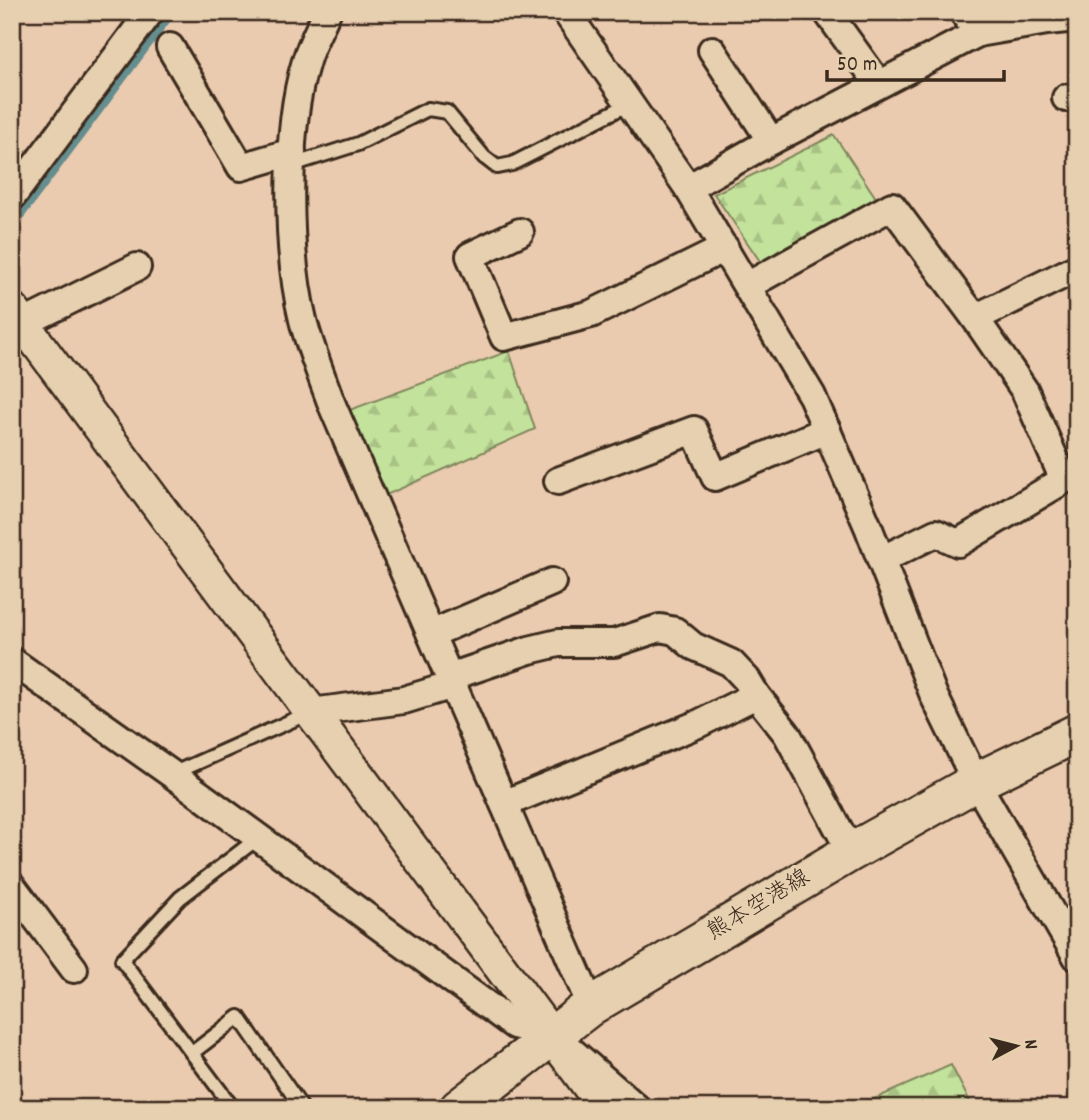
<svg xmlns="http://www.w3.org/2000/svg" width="1089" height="1120" font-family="Dekko,'Klee One',sans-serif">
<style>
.forest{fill:url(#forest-firs);stroke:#7f865c;stroke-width:2}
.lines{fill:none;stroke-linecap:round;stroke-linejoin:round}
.stream{stroke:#658e8f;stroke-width:7}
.service-casing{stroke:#3b2a1e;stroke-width:18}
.minor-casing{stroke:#3b2a1e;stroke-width:32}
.tertiary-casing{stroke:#3b2a1e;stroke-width:37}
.secondary-casing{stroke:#3b2a1e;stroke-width:42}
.service{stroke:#e6d0af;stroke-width:12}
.minor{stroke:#e6d0af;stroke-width:26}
.tertiary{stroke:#e6d0af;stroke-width:32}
.secondary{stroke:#e6d0af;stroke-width:37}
.labels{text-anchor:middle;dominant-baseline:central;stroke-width:7;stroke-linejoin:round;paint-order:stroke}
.street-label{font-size:23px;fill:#3b2a1e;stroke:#e6d0af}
</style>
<defs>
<pattern id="forest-firs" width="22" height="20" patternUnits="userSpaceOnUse" patternTransform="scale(1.75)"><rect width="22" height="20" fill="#c3e29b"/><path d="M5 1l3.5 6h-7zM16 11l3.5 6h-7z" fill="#a8c285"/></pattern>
</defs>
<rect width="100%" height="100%" fill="#ebcbaf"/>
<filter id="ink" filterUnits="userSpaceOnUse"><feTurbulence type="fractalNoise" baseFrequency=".0143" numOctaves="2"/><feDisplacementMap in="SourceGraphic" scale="14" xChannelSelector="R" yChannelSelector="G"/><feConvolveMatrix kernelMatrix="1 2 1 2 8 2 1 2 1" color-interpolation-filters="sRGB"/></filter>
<g filter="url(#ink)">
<g class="forest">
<polygon points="834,135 878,201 764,267 714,194"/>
<polygon points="509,351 535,429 384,496 347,411"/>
<polygon points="951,1065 973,1108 854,1108"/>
</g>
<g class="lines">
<polyline class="stream" points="12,228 173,12"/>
<defs>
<g id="service">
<polyline points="292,165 358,144 428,109 447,112 484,157 497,167 512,164 631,103"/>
<polyline points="172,774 311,712"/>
<polyline points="192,1053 239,1017 302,1108"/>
<polyline points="233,1108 122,960 180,898 258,838"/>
</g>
<g id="minor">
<path d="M327,12C320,28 311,44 306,61C285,129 286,251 303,320C310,348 322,377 332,405L591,1006"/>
<polyline points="566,12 688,188 812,396 869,529 934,696 976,782 1077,957"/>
<polyline points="827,12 879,84"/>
<polyline points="963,12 978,33 1047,21 1077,18"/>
<polyline points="170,47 241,167 292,152"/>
<polyline points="712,50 771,141"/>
<polyline points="1066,98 1077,97"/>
<polyline points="688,188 771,141 978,33"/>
<polyline points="12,197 150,12"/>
<polyline points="520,232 470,256 504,337 591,314 725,248"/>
<polyline points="747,286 892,206 975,318 1077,268"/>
<polyline points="22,324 137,267"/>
<polyline points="558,481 694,430 715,477 827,430"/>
<polyline points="881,560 936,533 958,543 1064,480 1025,391 975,318"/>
<polyline points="431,634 552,582"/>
<polyline points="12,661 180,780 514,1025 552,1034 637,1108"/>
<polyline points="450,677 529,650 558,643 614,643 660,628 675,631 693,646 731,663 747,680 756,695 787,734 851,852"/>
<polyline points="311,712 404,700 453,685"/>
<polyline points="504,804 698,724 756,695"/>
<polyline points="12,886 74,969"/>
</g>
<polyline id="tertiary" points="12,309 605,1108"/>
<polyline id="secondary" points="459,1108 591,1006 851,852 976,782 1077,733"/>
</defs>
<use href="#service" class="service-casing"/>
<use href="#minor" class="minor-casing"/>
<use href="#tertiary" class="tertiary-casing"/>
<use href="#secondary" class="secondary-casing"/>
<use href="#service" class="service"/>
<use href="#minor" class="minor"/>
<use href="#tertiary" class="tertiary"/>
<use href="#secondary" class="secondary"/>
</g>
</g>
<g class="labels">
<g class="street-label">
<text transform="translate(759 906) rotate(-31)">熊本空港線</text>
</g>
</g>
<rect width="1089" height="1120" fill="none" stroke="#e6d0af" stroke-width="42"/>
<rect x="21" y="21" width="1047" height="1078" fill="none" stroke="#3b2a1e" stroke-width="2.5" filter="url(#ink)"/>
<g transform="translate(1016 1046) rotate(83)" stroke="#e6d0af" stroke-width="5" paint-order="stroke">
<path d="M0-5L12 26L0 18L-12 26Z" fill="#3b2a1e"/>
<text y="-10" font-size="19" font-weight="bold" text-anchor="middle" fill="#3b2a1e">N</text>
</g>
<path d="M827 70v10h177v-10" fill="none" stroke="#3b2a1e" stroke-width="3.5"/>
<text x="837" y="70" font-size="21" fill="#3b2a1e" stroke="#e6d0af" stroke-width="5" paint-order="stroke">50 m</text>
</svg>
